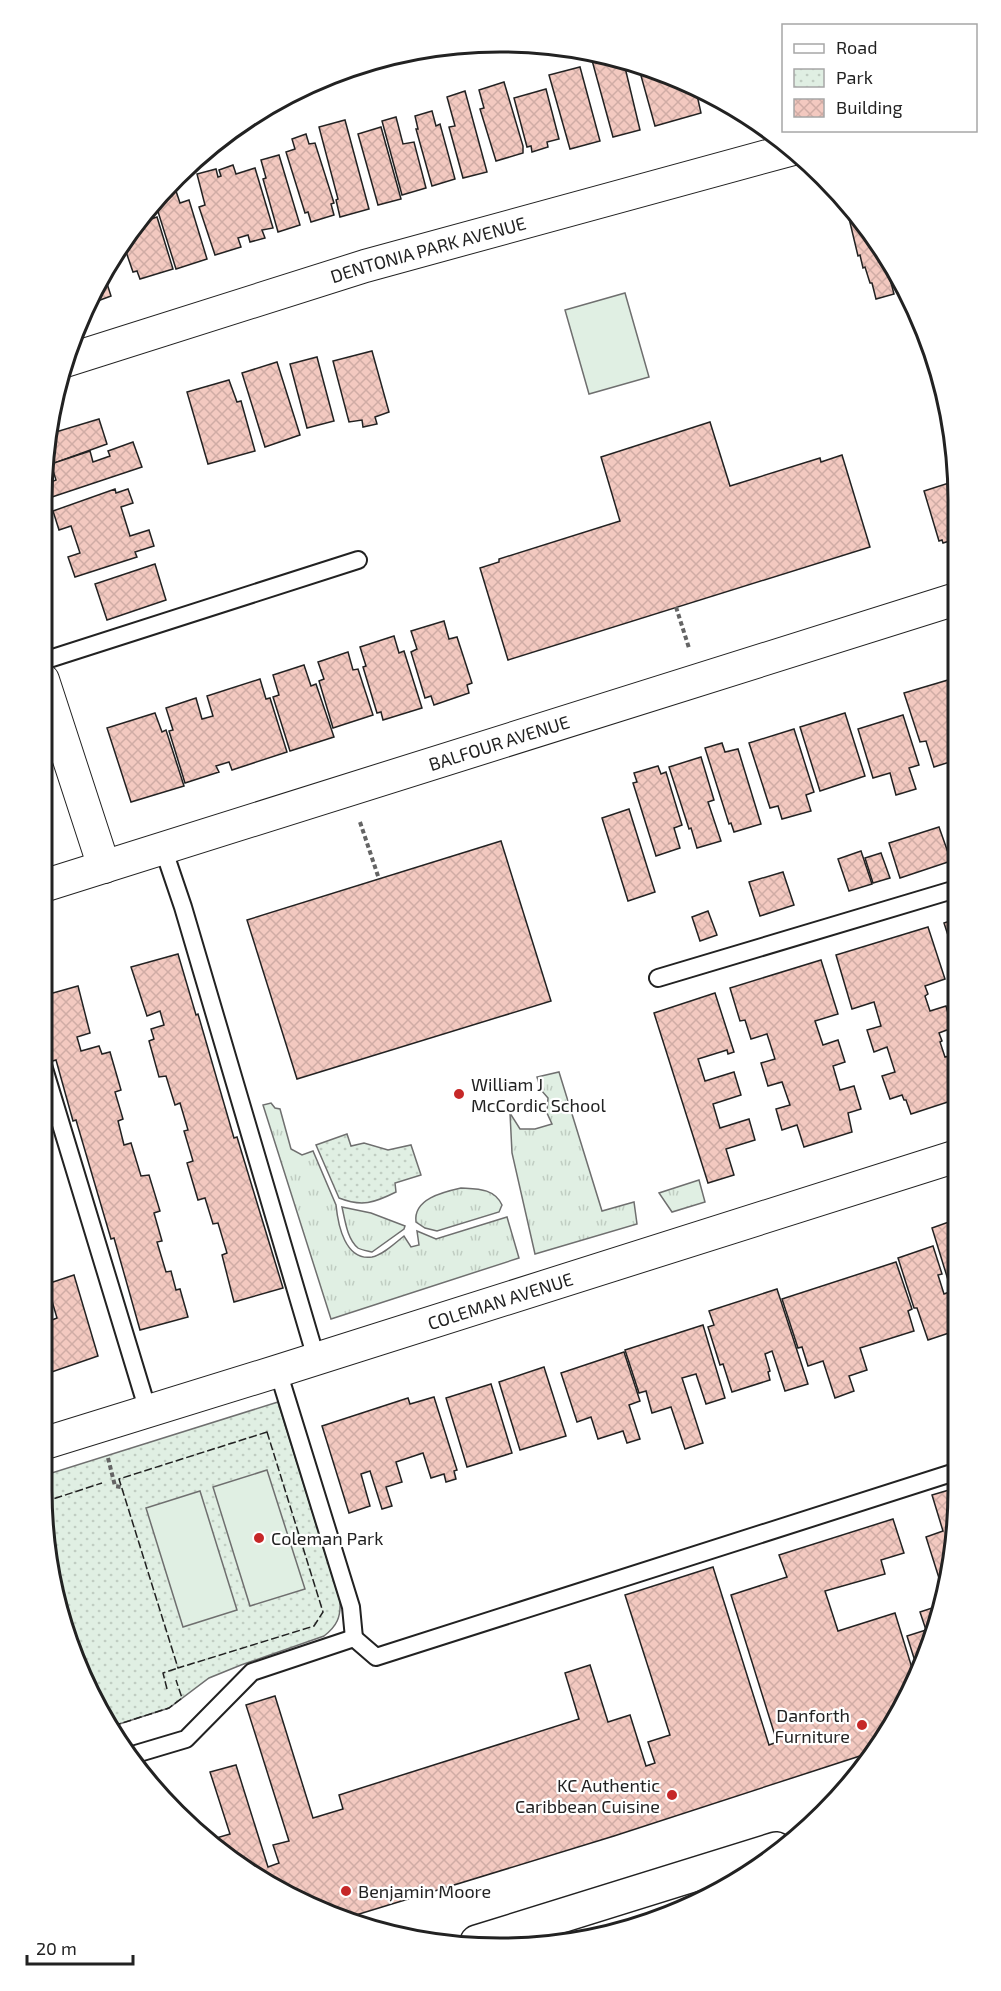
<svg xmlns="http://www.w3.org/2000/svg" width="1001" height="1991" font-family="'Exo 2',sans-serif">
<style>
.grass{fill:url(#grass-tufts);stroke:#6f6f6f;stroke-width:1.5}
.park{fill:url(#park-dots);stroke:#6f6f6f;stroke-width:1.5}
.pitch{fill:#e0efe3;stroke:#6f6f6f;stroke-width:1.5}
.building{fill:url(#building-cross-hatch);stroke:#222;stroke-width:1.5}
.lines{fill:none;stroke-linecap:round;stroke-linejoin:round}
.lane-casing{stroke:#222;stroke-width:20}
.street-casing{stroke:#222;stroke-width:34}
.primary-casing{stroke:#222;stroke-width:36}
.path{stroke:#646464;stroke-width:4;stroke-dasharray:4.5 3;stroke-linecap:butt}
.lane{stroke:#fff;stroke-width:16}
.street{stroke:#fff;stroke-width:32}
.primary{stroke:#fff;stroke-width:33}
.fence{stroke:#222;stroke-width:1.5;stroke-dasharray:8 3;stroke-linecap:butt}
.poi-dot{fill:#c62828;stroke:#fff;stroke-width:2}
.labels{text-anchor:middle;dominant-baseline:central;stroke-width:4.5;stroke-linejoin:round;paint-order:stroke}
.street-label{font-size:18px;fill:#222;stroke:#fff}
.poi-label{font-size:18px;fill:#222;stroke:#fff;text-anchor:start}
.rim{fill:none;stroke:#222;stroke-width:3}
</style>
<defs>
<pattern id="grass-tufts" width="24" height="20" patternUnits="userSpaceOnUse" patternTransform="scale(1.5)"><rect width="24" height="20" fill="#e0efe3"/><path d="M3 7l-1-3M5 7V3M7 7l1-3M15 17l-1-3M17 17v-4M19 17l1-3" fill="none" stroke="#c0cdc2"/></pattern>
<pattern id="park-dots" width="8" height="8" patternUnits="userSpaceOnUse" patternTransform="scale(1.5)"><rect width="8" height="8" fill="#e0efe3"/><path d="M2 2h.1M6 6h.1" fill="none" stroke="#c0cdc2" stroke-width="1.8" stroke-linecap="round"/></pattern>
<pattern id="building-cross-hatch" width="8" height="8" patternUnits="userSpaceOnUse" patternTransform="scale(1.5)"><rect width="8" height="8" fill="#f3c9c0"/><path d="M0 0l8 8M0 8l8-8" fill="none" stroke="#d0aca5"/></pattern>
</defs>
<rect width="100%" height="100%" fill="#fff"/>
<g class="grass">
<polygon points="559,1072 602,1211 634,1202 637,1224 535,1254 512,1153 510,1113 520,1129 535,1129 552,1124 547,1113 548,1098 541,1090 537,1077"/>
<path d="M271,1103L275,1108L280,1109L291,1149L302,1155L313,1151L336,1205C338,1225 345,1261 372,1257C383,1255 395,1243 404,1236L411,1247L419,1245L417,1231L436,1239L507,1217L519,1258L331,1319L263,1105Z"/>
<polygon points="699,1180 705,1202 672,1212 659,1193"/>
<path d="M461,1188C477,1189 494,1188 502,1205L499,1212L437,1231L425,1228L416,1222C413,1199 443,1192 461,1188Z"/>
<path d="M342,1207L371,1213L405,1226L404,1229L372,1252C368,1251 361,1250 358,1248C347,1239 345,1220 342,1207Z"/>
</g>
<g class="park">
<path d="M347,1134L351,1146L364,1143L388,1150L411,1145L421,1175L395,1183L396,1192C374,1203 362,1207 339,1198L316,1145Z"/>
<path d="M278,1402L340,1601C341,1617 337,1626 324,1636L241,1665L209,1678L169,1708L113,1726L66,1638L42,1491V1476Z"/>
</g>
<g class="pitch">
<polygon points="625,293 649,377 589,394 565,310"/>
<polygon points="267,1470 305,1589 250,1606 213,1487"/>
<polygon points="200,1491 237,1610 183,1627 146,1508"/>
</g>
<g class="building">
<polygon points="590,53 623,59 640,130 613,137"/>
<polygon points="638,65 695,86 701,113 655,126"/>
<polygon points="580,67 600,141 570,149 549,75"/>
<polygon points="504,82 523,146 523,153 496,161 480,109 484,108 479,90"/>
<polygon points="546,89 559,139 547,142 548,147 532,152 531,146 527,147 514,98"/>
<polygon points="465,91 487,172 463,178 449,127 455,126 447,97"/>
<polygon points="432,111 436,126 440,124 455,179 432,186 416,129 418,129 415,116"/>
<polygon points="396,117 403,144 414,142 426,188 402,195 382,121"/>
<polygon points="345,120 369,209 340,217 336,200 338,199 319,127"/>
<polygon points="381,127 401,199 378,205 358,134"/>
<polygon points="306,134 309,144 315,143 334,203 331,204 334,215 311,222 308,212 305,213 286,152 295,149 292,139"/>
<polygon points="279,155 300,225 278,232 263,179 266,178 261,160"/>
<polygon points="233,165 236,174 255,168 273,228 262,230 265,238 250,242 248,235 238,238 241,247 215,255 199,207 205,205 197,174 216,169 218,177 221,176 219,170"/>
<polygon points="173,182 180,203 189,200 207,259 176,269 155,202"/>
<polygon points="148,209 151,219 157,217 173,269 140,279 137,271 133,272 123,243 137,222"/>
<polygon points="847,210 850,210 881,245 894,294 876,299 872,283 870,283 865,267 863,268 860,255 858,256"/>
<polygon points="890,262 904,292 898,293"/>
<polygon points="104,274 111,296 95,302 94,298 88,300"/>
<polygon points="372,351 389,412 375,417 377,424 363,427 362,420 349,422 333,361"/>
<polygon points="317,357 334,421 307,428 290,364"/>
<polygon points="277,362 300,435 265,447 242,373"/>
<polygon points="229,380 237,402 241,401 255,451 208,464 187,392"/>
<polygon points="99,419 107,444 49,465 46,454 49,434"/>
<polygon points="710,422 730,486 820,458 821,462 842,455 870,547 508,660 480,568 499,562 499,559 620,521 601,457"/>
<polygon points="133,442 142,467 49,498 45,484 56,480 51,464 90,451 93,462 110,456 108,451"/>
<polygon points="955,481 955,546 953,540 943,543 942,540 939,541 924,491"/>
<polygon points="115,489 116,493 128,489 133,503 121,507 130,536 149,530 154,546 135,552 137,557 75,577 68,557 80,553 71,526 59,530 53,511"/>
<polygon points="155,564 166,600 107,620 95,584"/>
<polygon points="444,621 449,639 457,637 472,683 467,685 469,693 434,705 431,696 425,698 411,652 417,649 411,631"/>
<polygon points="394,636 399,653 404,651 422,708 383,720 381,712 377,713 363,667 366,666 360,647"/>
<polygon points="348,652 353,670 358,669 373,715 333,728 319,681 324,679 318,662"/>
<polygon points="304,665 311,686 316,684 334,737 290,751 273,697 279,695 273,675"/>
<polygon points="260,679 266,699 270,698 287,752 232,770 229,762 216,766 219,772 185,783 169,731 173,730 166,708 196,698 202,719 213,716 207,696"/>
<polygon points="948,680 956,705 956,760 934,767 926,741 920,742 904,693"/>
<polygon points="155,713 162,732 166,730 184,786 131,802 107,728"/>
<polygon points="845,713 865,776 820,791 800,727"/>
<polygon points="903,715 919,765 909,768 916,789 896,795 890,773 873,778 858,729"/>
<polygon points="794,729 814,792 806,795 811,811 782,819 778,806 770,808 749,743"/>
<polygon points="722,743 725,752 738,749 761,824 734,832 731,823 729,824 705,748"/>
<polygon points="701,757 714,800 708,802 721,841 697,848 691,828 689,829 669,767"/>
<polygon points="658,766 661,774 666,772 682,825 674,828 680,848 656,856 633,783 637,782 634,773"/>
<polygon points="629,809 655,892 628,901 602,818"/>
<polygon points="939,827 951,861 900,878 889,843"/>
<polygon points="501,841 551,1001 297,1079 247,920"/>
<polygon points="861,851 872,884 849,891 838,859"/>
<polygon points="881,853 890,878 873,883 865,858"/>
<polygon points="783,872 794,905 760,916 749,882"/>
<polygon points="708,911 717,935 700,941 692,917"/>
<polygon points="956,919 957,963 944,923"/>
<polygon points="928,927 945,979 925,986 928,994 925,996 930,1011 946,1006 952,1028 939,1033 942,1041 940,1042 945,1057 957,1054 957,1078 952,1080 957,1099 911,1114 906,1100 904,1100 902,1095 890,1099 882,1076 895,1072 887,1047 874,1052 867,1030 881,1026 874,1002 852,1009 836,955"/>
<polygon points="178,954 196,1015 198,1014 234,1138 237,1137 283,1288 234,1302 222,1255 227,1253 218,1223 213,1224 205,1198 198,1200 187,1163 193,1161 184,1131 188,1130 180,1103 175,1105 166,1076 159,1077 149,1041 154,1039 151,1029 164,1025 160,1011 147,1016 131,967"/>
<polygon points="821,960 838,1014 815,1021 823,1045 838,1040 845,1062 833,1066 840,1090 854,1086 861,1109 848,1113 852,1132 804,1147 797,1125 782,1130 776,1109 790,1105 782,1082 768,1086 761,1063 775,1059 767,1034 751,1039 745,1020 740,1021 730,988"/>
<polygon points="78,986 90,1033 77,1037 81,1051 99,1046 102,1054 110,1052 121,1090 115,1092 123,1119 118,1121 124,1145 131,1143 141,1176 149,1175 160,1211 154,1213 162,1241 157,1242 166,1272 171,1271 176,1290 180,1289 188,1317 140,1330 114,1238 111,1239 76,1120 73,1121 56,1060 49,1062 42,1038 42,996"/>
<polygon points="715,993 734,1052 728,1054 727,1050 698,1059 705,1081 734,1072 741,1095 713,1104 720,1128 749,1119 755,1140 726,1149 734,1175 708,1183 654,1013"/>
<polygon points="957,1219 957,1309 932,1228"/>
<polygon points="933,1246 942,1274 938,1275 944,1294 949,1292 956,1314 955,1315 958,1330 928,1340 917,1308 914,1308 898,1258"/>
<polygon points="896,1262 912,1309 908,1311 914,1331 860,1348 867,1370 849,1376 854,1391 835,1398 823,1361 808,1366 802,1347 798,1348 782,1299"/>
<polygon points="74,1275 98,1356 43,1375 42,1324 57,1318 47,1284"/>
<polygon points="777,1289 808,1384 785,1391 772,1351 765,1354 770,1371 768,1372 770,1380 732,1392 723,1364 720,1365 708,1327 714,1325 709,1311"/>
<polygon points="703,1325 725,1398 706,1404 696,1374 682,1378 703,1443 685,1449 671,1407 652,1413 646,1391 639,1393 625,1350"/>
<polygon points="624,1352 640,1401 629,1405 640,1439 627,1443 623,1431 598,1439 591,1417 577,1422 561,1373"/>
<polygon points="544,1367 566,1436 520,1450 499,1382"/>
<polygon points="491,1384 512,1453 467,1467 446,1398"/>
<polygon points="434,1397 457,1470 454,1471 456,1479 446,1482 444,1474 431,1478 423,1453 396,1462 402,1482 386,1487 392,1506 382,1509 370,1471 361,1474 370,1506 349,1513 322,1426 408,1398 410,1404"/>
<polygon points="949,1490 958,1520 945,1597 926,1537 943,1531 932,1495"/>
<polygon points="893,1519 904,1553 881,1560 885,1574 825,1591 838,1631 895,1613 916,1681 912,1693 869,1753 614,1836 343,1919 325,1914 246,1872 214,1842 213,1839 230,1834 210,1772 236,1765 268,1867 279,1863 273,1845 289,1841 246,1705 275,1696 313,1818 343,1809 339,1795 579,1719 565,1673 590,1665 608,1722 630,1715 646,1766 655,1763 648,1742 670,1735 625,1595 713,1567 769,1745 777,1742 731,1595 787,1577 779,1555"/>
<polygon points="944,1604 943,1609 919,1674 907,1636 926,1630 920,1612"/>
</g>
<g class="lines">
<defs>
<g id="lane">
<polyline points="43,661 358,560"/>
<polyline points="163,848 183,907 316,1358"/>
<polyline points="658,978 956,889"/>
<polyline points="42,1062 148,1411"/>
<polyline points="278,1371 351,1607 354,1638"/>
<polyline points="129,1756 186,1739 252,1672 354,1638 376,1657 958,1471"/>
</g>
<g id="street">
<path id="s1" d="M65,361L365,266L793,149"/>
<polyline points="43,680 104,867"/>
<path id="s2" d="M43,886L956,599"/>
<path id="s3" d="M42,1444L278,1371L957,1156"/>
</g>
<polyline id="primary" points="477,1942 776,1849"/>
</defs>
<use href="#lane" class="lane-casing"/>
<use href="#street" class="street-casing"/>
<use href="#primary" class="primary-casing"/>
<g class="path">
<polyline points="676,607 689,648"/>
<polyline points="360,822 379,879"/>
<polyline points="108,1458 115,1486 121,1487"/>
</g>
<use href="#lane" class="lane"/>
<use href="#street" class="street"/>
<use href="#primary" class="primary"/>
<g class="fence">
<polygon points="267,1432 323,1612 314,1626 178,1668 119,1479"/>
<polyline points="44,1502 102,1483"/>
<polyline points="167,1689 163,1673 178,1668"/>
<polyline points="113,1726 169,1708 182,1698 176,1680"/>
</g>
</g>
<g class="poi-dot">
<circle cx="459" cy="1094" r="6"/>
<circle cx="259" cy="1538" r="6"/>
<circle cx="862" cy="1725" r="6"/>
<circle cx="672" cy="1795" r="6"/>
<circle cx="346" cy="1891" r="6"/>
</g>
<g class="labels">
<g class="street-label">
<text stroke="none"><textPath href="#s1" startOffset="380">DENTONIA PARK AVENUE</textPath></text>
<text stroke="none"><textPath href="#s2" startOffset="478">BALFOUR AVENUE</textPath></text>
<text stroke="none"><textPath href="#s3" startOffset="480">COLEMAN AVENUE</textPath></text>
</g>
<g class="poi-label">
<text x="471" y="1084">William J<tspan x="471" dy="21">McCordic School</tspan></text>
<text x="271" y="1538">Coleman Park</text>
<text x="850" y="1715" text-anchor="end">Danforth<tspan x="850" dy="21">Furniture</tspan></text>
<text x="660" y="1785" text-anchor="end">KC Authentic<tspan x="660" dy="21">Caribbean Cuisine</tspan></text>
<text x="358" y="1891">Benjamin Moore</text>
</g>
</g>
<path d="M0 0H1001V1991H0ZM500 52H500A448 448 0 0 1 948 500V1490A448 448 0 0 1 500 1938H500A448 448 0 0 1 52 1490V500A448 448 0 0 1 500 52Z" fill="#fff" fill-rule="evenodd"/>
<path class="rim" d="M500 52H500A448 448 0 0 1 948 500V1490A448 448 0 0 1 500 1938H500A448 448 0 0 1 52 1490V500A448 448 0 0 1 500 52Z"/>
<rect x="782" y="24" width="195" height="108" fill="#ffffff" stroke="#a7a7a7" stroke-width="1.5"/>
<rect x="794" y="44" width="30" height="9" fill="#ffffff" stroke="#a7a7a7" stroke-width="1.5"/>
<text x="836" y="54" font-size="18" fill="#222222">Road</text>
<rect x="794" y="69" width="30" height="18" fill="url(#park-dots)" stroke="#a7a7a7" stroke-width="1.5"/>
<text x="836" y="84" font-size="18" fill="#222222">Park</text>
<rect x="794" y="99" width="30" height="18" fill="url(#building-cross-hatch)" stroke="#a7a7a7" stroke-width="1.5"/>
<text x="836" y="114" font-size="18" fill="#222222">Building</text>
<path d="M27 1955v9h106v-9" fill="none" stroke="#222222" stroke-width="3"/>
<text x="36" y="1955" font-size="18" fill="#222222" stroke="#ffffff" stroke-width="4.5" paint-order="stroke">20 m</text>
</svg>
